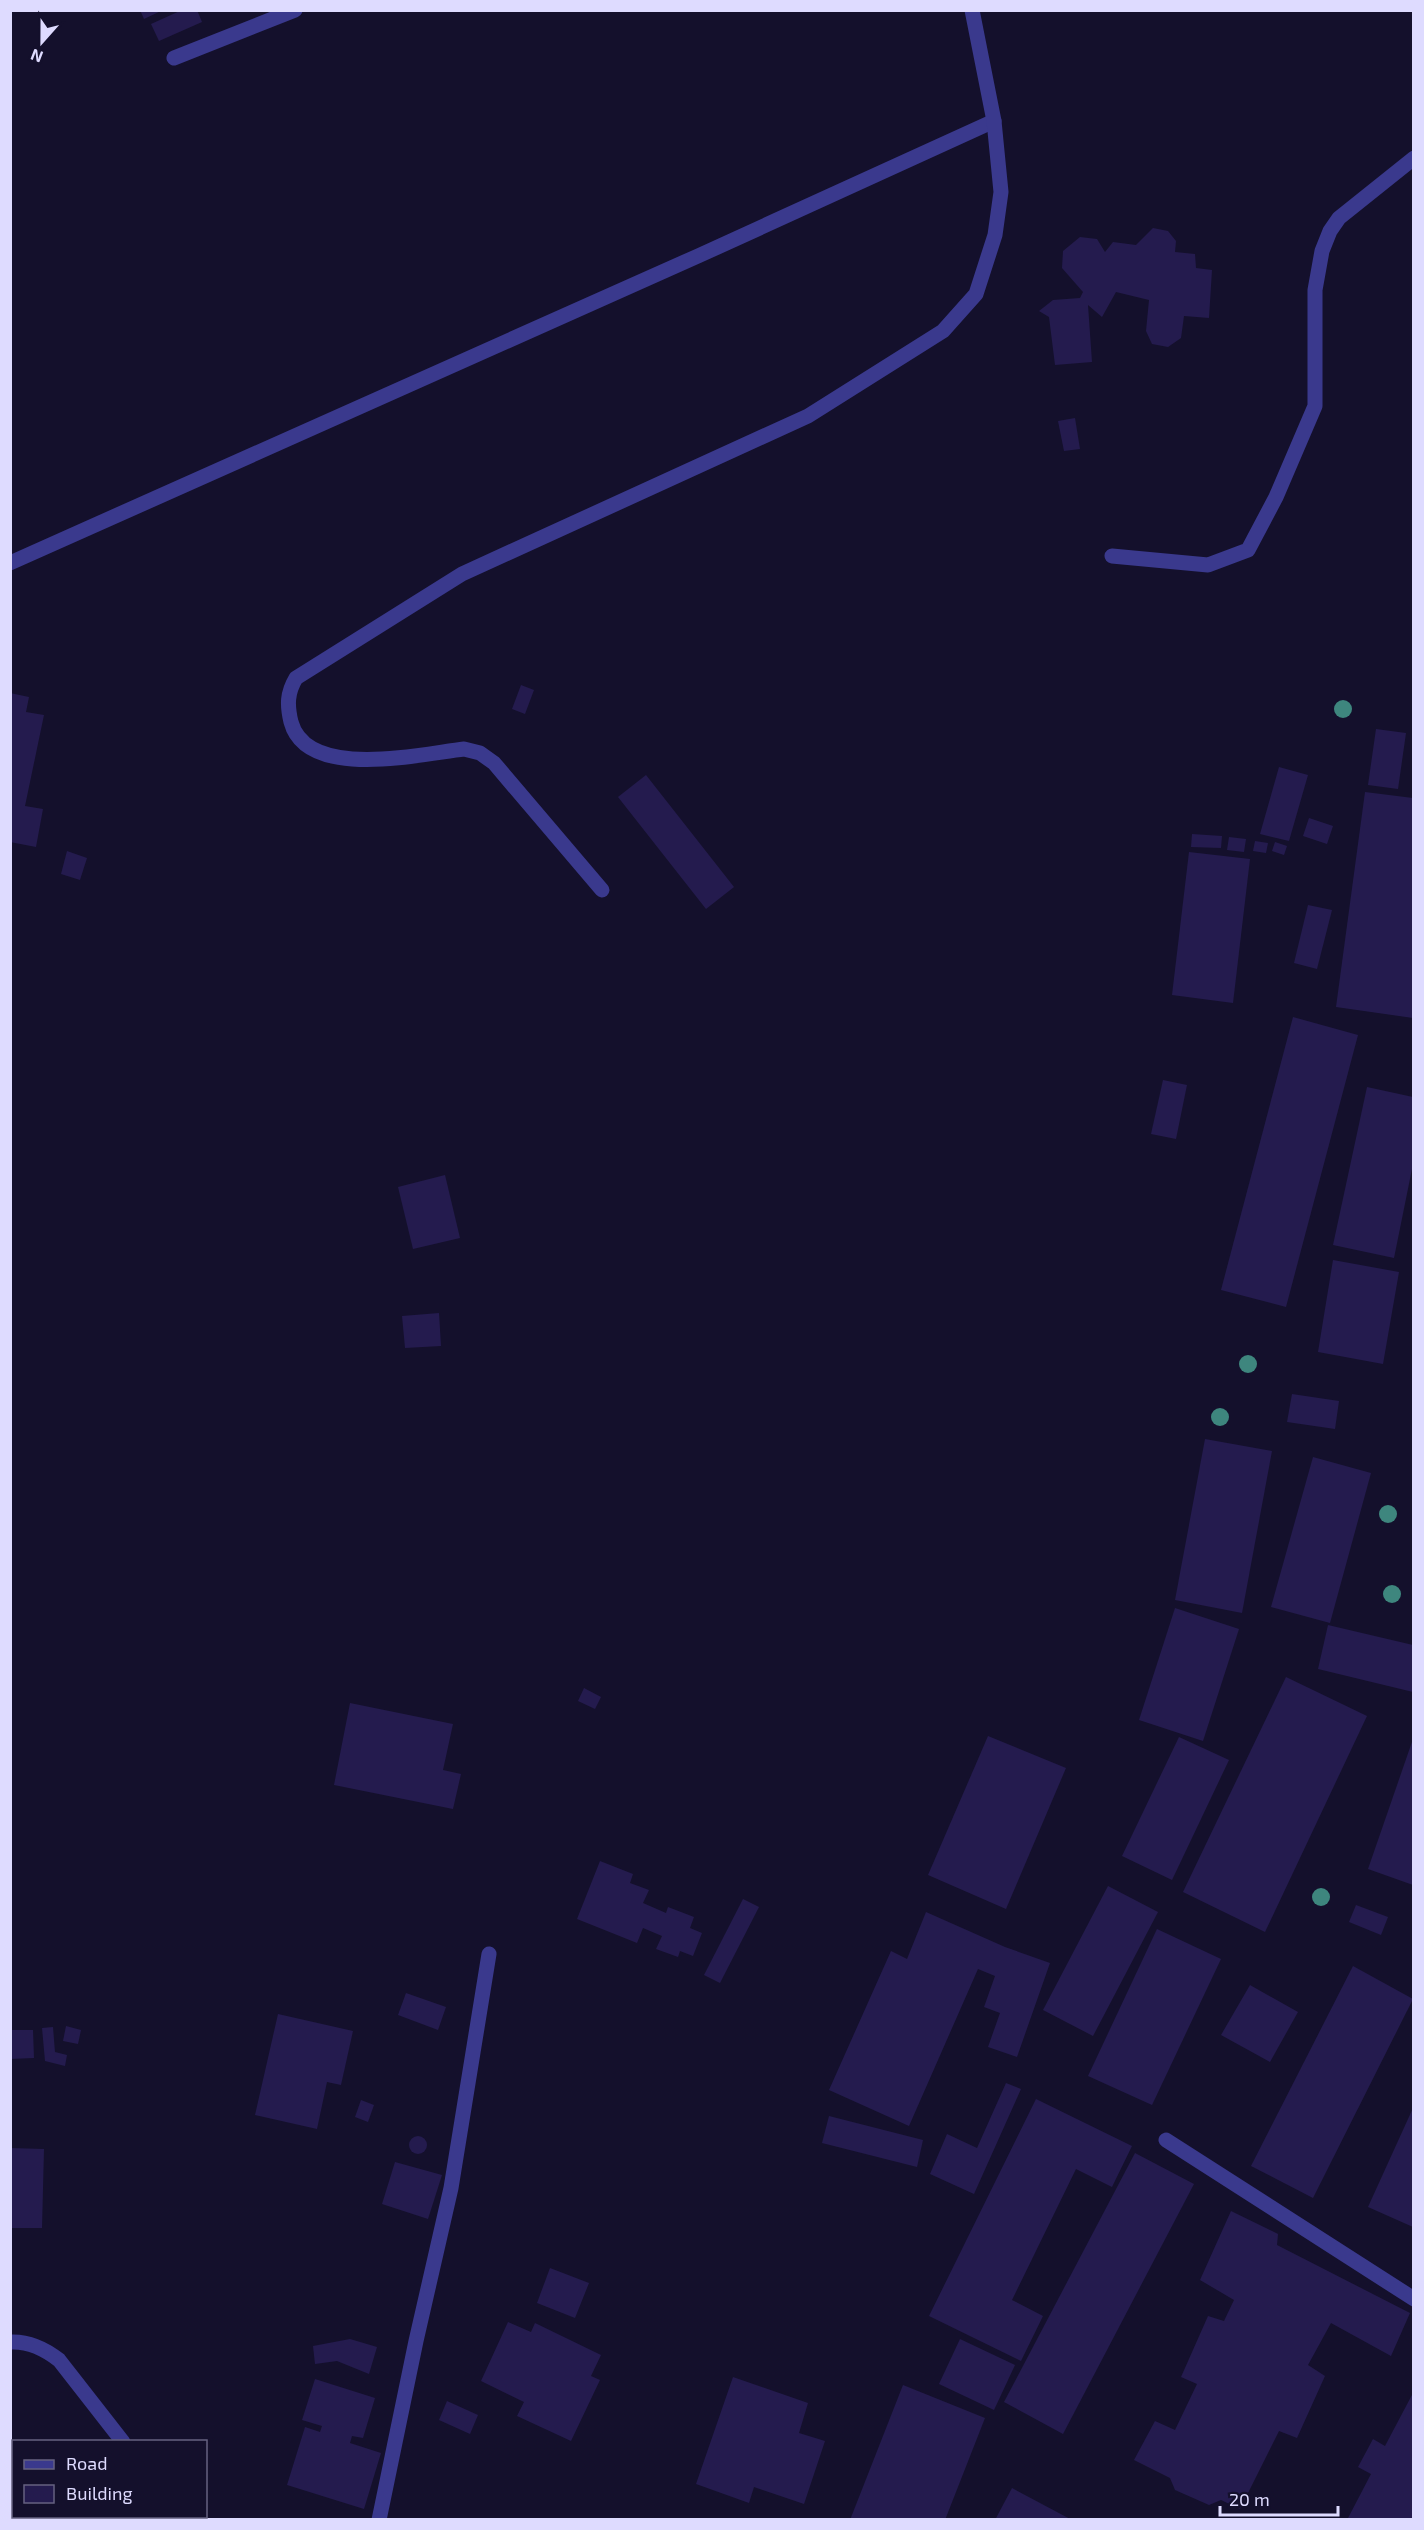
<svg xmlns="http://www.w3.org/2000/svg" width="1424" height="2530" font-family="'Exo 2',sans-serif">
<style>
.building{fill:#241b4e}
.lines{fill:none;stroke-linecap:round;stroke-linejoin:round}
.minor{stroke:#3a398d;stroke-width:15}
.tree{fill:#3e867e}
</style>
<rect width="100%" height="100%" fill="#14102c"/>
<g class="building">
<polygon points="140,10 163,10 144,19"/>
<polygon points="182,10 197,10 202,22 159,41 151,24"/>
<polygon points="1153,228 1168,231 1176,241 1175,252 1195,254 1196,268 1212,270 1209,318 1184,316 1181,338 1168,347 1152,344 1146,331 1149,300 1116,292 1102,317 1088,305 1092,362 1055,365 1049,317 1039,311 1053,300 1080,298 1083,292 1062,268 1063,251 1080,237 1097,239 1105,252 1113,242 1136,245"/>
<polygon points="1075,418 1080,449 1064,451 1058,421"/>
<polygon points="521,685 534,690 525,714 512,709"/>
<polygon points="10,693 29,697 26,712 44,715 25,806 43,809 36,847 10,842"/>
<polygon points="1376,729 1406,733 1398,789 1368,785"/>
<polygon points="1279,767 1308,775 1289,841 1260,834"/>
<polygon points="646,775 734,887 706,909 618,797"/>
<polygon points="1365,792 1413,798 1413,1018 1336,1007"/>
<polygon points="1309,818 1333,826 1327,844 1303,836"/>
<polygon points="1192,834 1222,836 1221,848 1191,847"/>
<polygon points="1229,837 1246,839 1244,852 1227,850"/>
<polygon points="1255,841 1268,843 1266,853 1253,851"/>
<polygon points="1275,842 1287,846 1284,855 1272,851"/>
<polygon points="67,851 87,858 80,880 61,874"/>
<polygon points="1189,852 1250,859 1233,1003 1172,995"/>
<polygon points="1308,905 1332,910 1317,969 1294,963"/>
<polygon points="1293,1017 1358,1035 1286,1307 1221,1290"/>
<polygon points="1163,1080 1187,1085 1176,1139 1151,1134"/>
<polygon points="1367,1087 1413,1097 1413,1164 1394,1258 1333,1245"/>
<polygon points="445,1175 460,1238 413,1249 398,1187"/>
<polygon points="1333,1260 1399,1272 1383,1364 1318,1352"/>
<polygon points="439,1313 441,1346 405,1348 402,1316"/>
<polygon points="1292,1394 1339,1401 1335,1429 1287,1422"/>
<polygon points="1205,1439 1272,1451 1242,1613 1175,1600"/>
<polygon points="1313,1457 1371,1473 1330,1623 1271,1607"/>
<polygon points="1175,1608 1239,1629 1203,1741 1139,1720"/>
<polygon points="1328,1625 1413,1645 1413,1692 1318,1669"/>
<polygon points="1286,1677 1367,1716 1265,1932 1183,1892"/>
<polygon points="584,1688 601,1697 595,1709 578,1701"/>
<polygon points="350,1703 453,1724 443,1770 461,1774 453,1809 334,1785"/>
<polygon points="988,1736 1066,1768 1006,1909 928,1875"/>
<polygon points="1179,1737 1229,1760 1172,1880 1122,1856"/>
<polygon points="1413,1739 1413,1885 1368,1869"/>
<polygon points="600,1861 633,1874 630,1883 649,1890 643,1903 666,1913 668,1907 694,1917 690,1928 702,1933 693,1956 680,1951 678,1957 656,1949 662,1936 643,1928 637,1943 577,1919"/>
<polygon points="1108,1886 1158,1912 1093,2036 1043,2010"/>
<polygon points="743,1899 759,1907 720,1983 704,1975"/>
<polygon points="1356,1905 1388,1917 1381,1935 1349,1922"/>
<polygon points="926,1912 1005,1947 1050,1963 1017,2057 988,2047 1000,2013 984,2007 995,1976 978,1969 909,2126 829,2090 891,1951 907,1959"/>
<polygon points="1157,1929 1221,1959 1152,2105 1088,2076"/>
<polygon points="1353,1966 1413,1999 1313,2198 1251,2166"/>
<polygon points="1250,1985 1298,2012 1270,2062 1221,2035"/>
<polygon points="406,1993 446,2007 438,2030 398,2015"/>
<polygon points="278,2014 353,2031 341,2085 327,2082 317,2129 255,2115"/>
<polygon points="66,2026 81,2030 78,2044 63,2041"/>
<polygon points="53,2027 55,2052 67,2055 65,2066 45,2061 42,2028"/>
<polygon points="10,2030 33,2030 34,2058 10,2059"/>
<polygon points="1006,2083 1021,2089 974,2194 930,2174 947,2134 977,2148"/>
<polygon points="1036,2099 1132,2146 1112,2187 1076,2169 1012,2300 1043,2316 1021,2361 929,2316"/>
<polygon points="361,2100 374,2105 368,2122 355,2117"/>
<polygon points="1413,2108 1413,2227 1368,2207"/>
<polygon points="829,2116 923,2140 917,2167 822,2143"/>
<circle cx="418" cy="2145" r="9"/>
<polygon points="10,2148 44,2149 42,2228 10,2228"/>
<polygon points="1135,2153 1194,2184 1063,2434 1004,2402"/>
<polygon points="395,2162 442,2175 428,2219 382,2204"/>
<polygon points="1231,2211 1278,2234 1277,2245 1410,2313 1391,2356 1331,2323 1308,2365 1325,2376 1297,2438 1279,2431 1240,2509 1221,2500 1209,2505 1175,2490 1170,2478 1134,2460 1155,2421 1175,2430 1197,2384 1181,2377 1208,2316 1224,2321 1234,2300 1200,2280"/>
<polygon points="550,2268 589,2283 575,2318 537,2303"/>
<polygon points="508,2322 531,2332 535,2323 601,2355 591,2376 600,2380 571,2441 517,2416 524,2402 481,2381"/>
<polygon points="350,2339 377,2347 369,2374 337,2361 315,2364 313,2346"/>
<polygon points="960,2339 1015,2365 994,2410 939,2384"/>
<polygon points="733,2377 808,2403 799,2433 825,2441 804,2504 754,2487 749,2503 696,2484"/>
<polygon points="315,2379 375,2398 363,2438 352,2436 350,2443 381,2453 364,2509 287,2485 305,2427 320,2432 322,2426 302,2420"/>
<polygon points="903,2385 985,2418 945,2520 850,2520"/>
<polygon points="1413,2393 1413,2520 1347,2520 1371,2474 1358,2467 1373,2439 1385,2446"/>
<polygon points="447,2401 478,2415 470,2434 439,2420"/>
<polygon points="1012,2488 1072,2520 995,2520"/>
</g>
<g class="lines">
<g class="minor">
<polyline points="174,58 295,10"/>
<polyline points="1112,556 1208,565 1248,550 1276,497 1315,406 1315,290 1322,251 1330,231 1339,218 1414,158"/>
<polyline points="10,563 698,256 994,121"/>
<path d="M602,890L494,763L480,753L464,749C420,754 307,781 291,722C287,705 287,693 296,678L462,574L808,416L943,331L976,294L995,235L1001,192L994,121L972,10"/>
<polyline points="1166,2140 1414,2299"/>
<path d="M10,2342C29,2341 45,2349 59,2360L123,2442"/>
<polyline points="182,2516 185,2520"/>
<polyline points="379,2520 416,2341 451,2188 489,1954"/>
</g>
</g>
<g class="tree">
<circle cx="1343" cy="709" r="9"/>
<circle cx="1248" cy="1364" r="9"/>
<circle cx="1220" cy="1417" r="9"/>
<circle cx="1388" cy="1514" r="9"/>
<circle cx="1392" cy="1594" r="9"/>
<circle cx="1321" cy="1897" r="9"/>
</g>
<rect width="1424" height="2530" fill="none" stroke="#dedbff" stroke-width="24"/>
<rect x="12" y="2440" width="195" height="78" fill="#14102c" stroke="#656180" stroke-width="1.5"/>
<rect x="24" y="2460" width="30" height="9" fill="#3a398d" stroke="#656180" stroke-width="1.5"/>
<text x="66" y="2470" font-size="18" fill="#dedbff">Road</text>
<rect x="24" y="2485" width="30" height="18" fill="#241b4e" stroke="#656180" stroke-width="1.5"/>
<text x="66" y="2500" font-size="18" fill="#dedbff">Building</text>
<g transform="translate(42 42) rotate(201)" stroke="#14102c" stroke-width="4.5" paint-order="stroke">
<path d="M0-4.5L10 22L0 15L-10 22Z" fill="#dedbff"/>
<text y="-9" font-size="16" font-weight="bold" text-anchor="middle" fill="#dedbff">N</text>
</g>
<path d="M1220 2506v9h118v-9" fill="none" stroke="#dedbff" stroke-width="3"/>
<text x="1229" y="2506" font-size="18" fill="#dedbff" stroke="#14102c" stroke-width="4.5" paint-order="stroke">20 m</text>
</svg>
